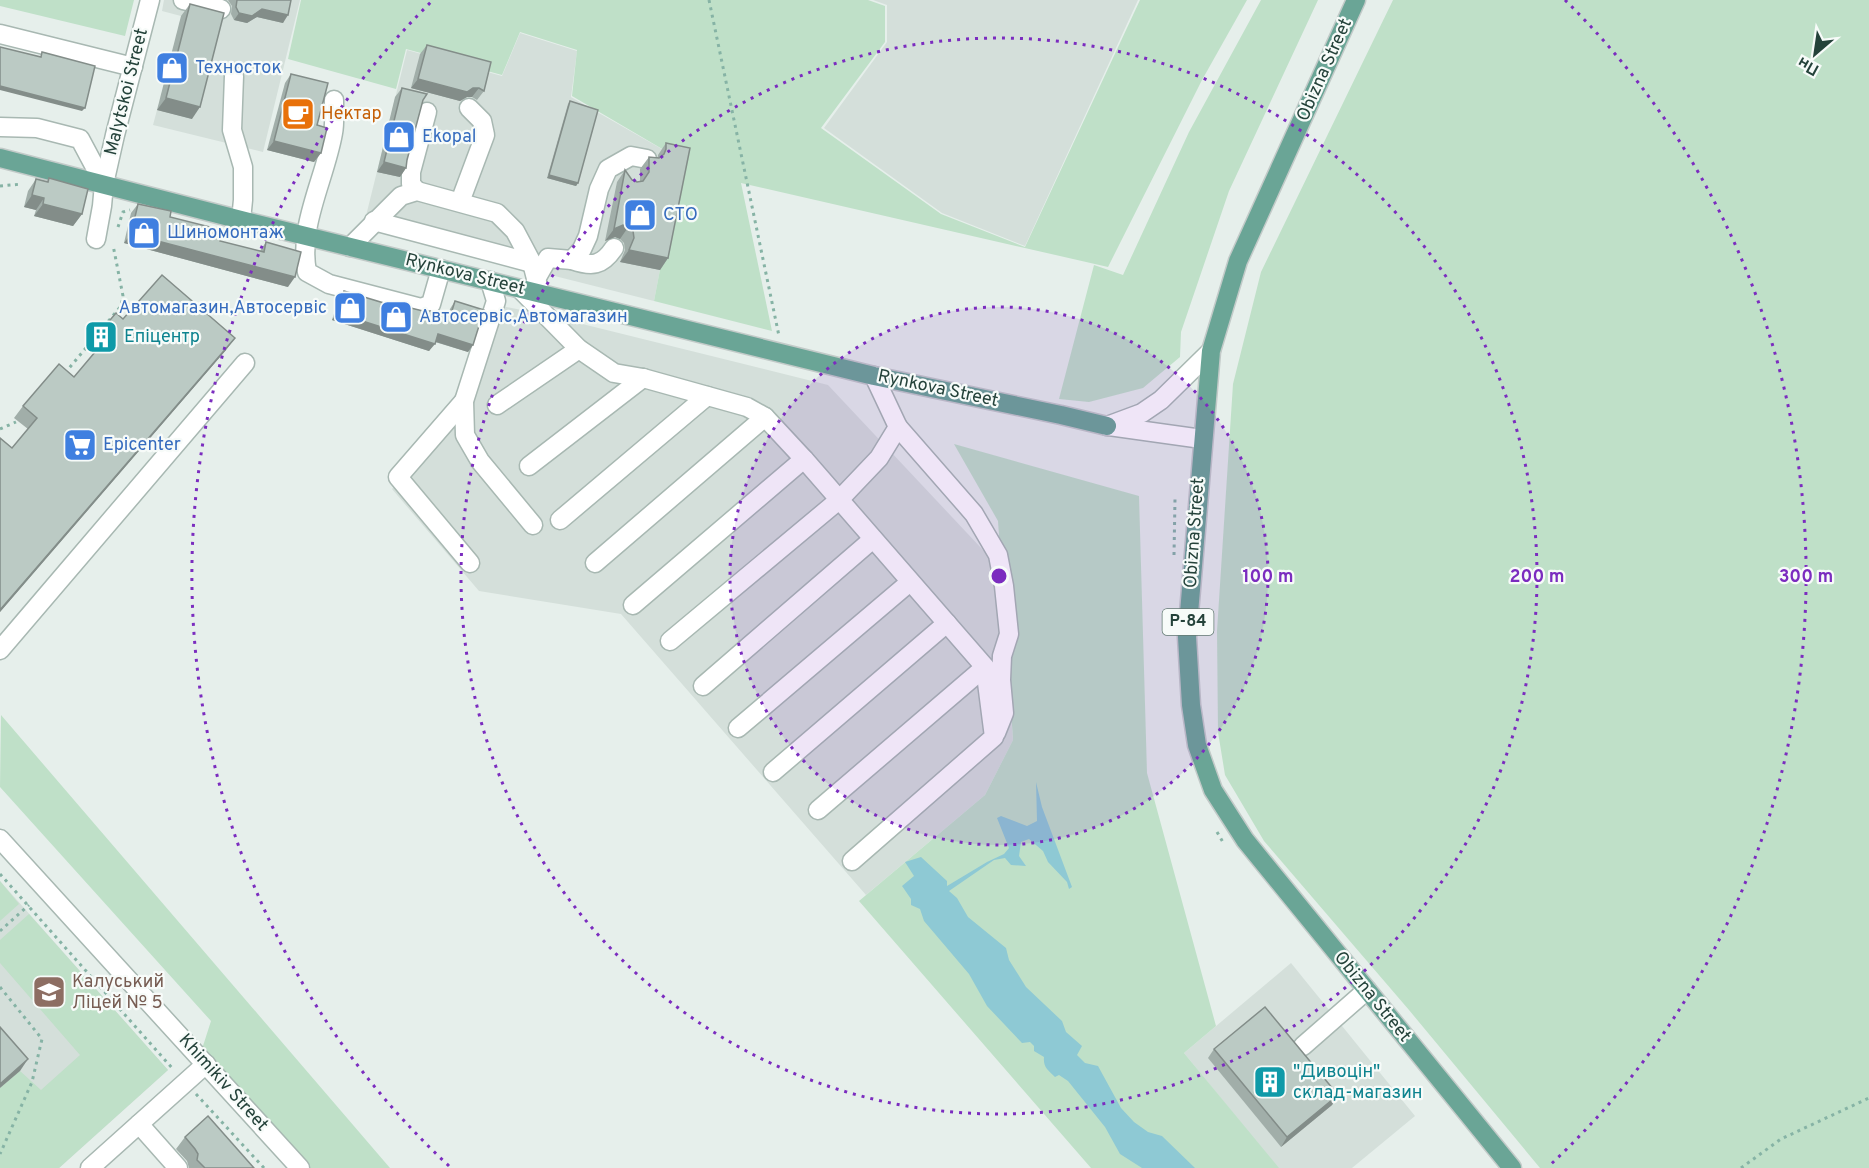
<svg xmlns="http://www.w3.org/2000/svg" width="1869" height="1168" font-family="Overpass,sans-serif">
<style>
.built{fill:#d4dfda}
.green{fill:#bfe0c8}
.water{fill:#8ec9d4}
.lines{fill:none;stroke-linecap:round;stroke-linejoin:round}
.minor-casing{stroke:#a8b8b2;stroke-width:21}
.major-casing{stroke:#c2cac8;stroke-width:21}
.path{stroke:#86b3a5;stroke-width:3;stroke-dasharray:3 4.5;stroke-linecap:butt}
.minor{stroke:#fff;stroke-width:18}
.major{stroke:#6aa596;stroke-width:18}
.wall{fill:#a1aea9}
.shaded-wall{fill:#838d89}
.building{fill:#bbcac4;stroke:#838d89;stroke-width:1.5}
.ring{fill:none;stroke:#7b2cbf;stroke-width:3;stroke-dasharray:3 6}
.labels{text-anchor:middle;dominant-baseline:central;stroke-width:4.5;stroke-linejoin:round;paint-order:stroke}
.shield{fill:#f7fbf9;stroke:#637a73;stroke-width:1.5}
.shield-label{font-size:16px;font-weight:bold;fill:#24423a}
.shop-label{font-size:18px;fill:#366cbe;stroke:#f7fbf9;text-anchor:start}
.street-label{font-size:18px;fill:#24423a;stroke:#f7fbf9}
.food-label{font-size:18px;fill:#c56008;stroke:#f7fbf9;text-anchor:start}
.culture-label{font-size:18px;fill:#0d838f;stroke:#f7fbf9;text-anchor:start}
.education-label{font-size:18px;fill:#785e54;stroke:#f7fbf9;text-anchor:start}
.centre{fill:#7b2cbf;stroke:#f7fbf9;stroke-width:3}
.ring-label{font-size:18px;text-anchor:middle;font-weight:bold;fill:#7b2cbf;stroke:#f7fbf9;stroke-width:4.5;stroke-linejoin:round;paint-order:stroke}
</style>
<rect width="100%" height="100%" fill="#e6efeb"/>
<g class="built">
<polygon points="164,0 300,0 263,152 153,125 157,110 192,119 215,25 162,11"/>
<polygon points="873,0 1138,0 1025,246 942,213 824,128 887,42 887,5"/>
<polygon points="520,33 577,51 571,97 681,160 654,301 363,228 407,50 502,76"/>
<polygon points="492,304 546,315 828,385 998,566 1013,740 985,795 866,895 621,614 479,591 392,489 438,440 464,401"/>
<polygon points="0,881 168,1070 59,1168 0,1168"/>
<polygon points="1291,963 1415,1116 1352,1168 1278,1168 1184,1053"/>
</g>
<g class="green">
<polygon points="0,0 134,0 125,36 0,6"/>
<polygon points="301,0 868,0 885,6 885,42 821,128 941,214 1025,247 1140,0 1247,0 1202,80 1108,267 741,183 772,331 654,301 681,160 572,96 577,50 520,32 502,75 406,49 396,89 288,59"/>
<polygon points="1261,0 1318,0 1229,191 1181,332 1180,357 1143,388 1089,402 1059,399 1094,265 1123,275 1189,132"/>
<polygon points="1393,0 1869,0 1869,1168 1540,1168 1409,1010 1264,841 1225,775 1218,732 1217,631 1233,384 1261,272"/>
<polygon points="954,444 1139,496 1147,773 1216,1026 1184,1053 1279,1168 1091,1168 859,901 985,795 1013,740 998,521"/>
<polygon points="1,715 390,1168 308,1168 202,1049 211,1021 0,787"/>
<polygon points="0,881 19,904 0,921"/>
<polygon points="29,914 168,1070 59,1168 0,1168 0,1088 20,1071 41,1090 80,1055 0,963 0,940"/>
</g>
<path class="water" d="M1036,782L1042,807L1072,887L1069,889L1067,882L1048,862L1043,851L1029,839L1021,842L1019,856L1026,866L1011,865L1005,858L994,860L949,891L957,898L968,917L1006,948L1009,960L1026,987L1062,1021L1066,1032L1082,1046L1077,1055L1085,1063L1098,1066L1121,1108L1134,1122L1148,1132L1162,1136L1195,1168H1142L1120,1154L1105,1127L1068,1081L1059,1075L1055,1077C1048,1070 1043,1067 1044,1057L1034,1051V1046L1030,1042L1022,1043L987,1006L969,974L924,921L920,909L911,905V899L902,886L914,876L905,862L921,857L947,881V886L987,862L1004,854L1009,848L997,818L1001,816L1027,826L1037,821Z"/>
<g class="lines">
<defs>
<g id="minor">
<polyline points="183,0 221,9"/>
<polyline points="0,34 133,67"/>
<polyline points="234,76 232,130 243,167 243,200 241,220"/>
<path d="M334,100C334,111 335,123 333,133C325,179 298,225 307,272L329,284L421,308L431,304L441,269"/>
<polyline points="0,127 37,128 80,139 104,184"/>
<polyline points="417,191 411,184 411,172 427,112"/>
<polyline points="460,202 485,135 482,121 469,108"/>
<polyline points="374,221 532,263"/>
<polyline points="96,239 102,206 104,184 115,135 150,0"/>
<polyline points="350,247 401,196 417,191 497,213 515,231 532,263 540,294"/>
<path d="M572,260C592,267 602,266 614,248"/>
<polyline points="536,279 548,258 572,260 582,249 588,236 599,189 608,169 631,156 647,159"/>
<polyline points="490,281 496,301 464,401 465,435 480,461 533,525"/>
<polyline points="520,289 579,349 614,373 643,378 747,407 765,417 804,459 985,667 994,737 852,861"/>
<polyline points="464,401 398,477 470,563"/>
<polyline points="497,405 579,349"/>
<polyline points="1107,426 1142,413 1161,400 1211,351"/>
<polyline points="1109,426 1202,439"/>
<polyline points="898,427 974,514 998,555 1004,586 1009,634 1002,656 1001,680 1004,713 996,733"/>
<polyline points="529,466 643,378"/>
<polyline points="560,520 707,396"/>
<polyline points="595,563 765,417"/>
<polyline points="633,605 804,459"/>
<polyline points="670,641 839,500 879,458 898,427 874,376"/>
<polyline points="0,650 245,363"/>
<polyline points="703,686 873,539"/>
<polyline points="738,728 910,582"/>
<polyline points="773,772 947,623"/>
<polyline points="818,810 985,667"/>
<polyline points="0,839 300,1168"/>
<polyline points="1303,1046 1367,990"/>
<polyline points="139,1124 178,1168"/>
<polyline points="90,1168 206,1064"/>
</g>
<g id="major">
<polyline points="1356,0 1238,261 1211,351 1187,637 1191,705 1197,745 1213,790 1245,840 1512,1168"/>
<polyline points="0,158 241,220 874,376 1061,415 1107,426"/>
</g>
</defs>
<use href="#minor" class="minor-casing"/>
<use href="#major" class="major-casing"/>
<g class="path">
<polyline points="709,0 779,336"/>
<polyline points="0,186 22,184"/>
<polyline points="118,227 123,212 130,210"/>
<polyline points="65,373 121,306 123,296 113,245"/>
<polyline points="0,429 16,422"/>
<polyline points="1174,555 1175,499"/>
<polyline points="1217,832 1224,844"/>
<polyline points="0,874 173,1069"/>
<polyline points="0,931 29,905"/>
<polyline points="0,987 42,1039 32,1082 0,1154"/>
<polyline points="196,1094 264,1168"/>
<polyline points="1741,1168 1781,1139 1869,1098"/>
</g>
<use href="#minor" class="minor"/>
<use href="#major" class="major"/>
</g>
<g class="wall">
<polygon points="228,0 291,0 283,23 257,17 247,23 234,20 231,14 232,6"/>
<polygon points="190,4 192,119 157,110 181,16"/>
<polygon points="427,45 484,91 477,100 472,97 467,97 460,101 411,88 420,54"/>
<polygon points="291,74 317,125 321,153 314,162 267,150 285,83"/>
<polygon points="402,88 423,100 407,160 406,168 400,177 377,172 395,97"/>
<polygon points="570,101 578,183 576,186 547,178 568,104"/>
<polygon points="666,143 668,258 660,270 620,262 625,250 624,243 620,239 615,237 605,241 617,182 625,170 632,180 637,182 640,181 640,169 649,157 658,157 658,155"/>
<polygon points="49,178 82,214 73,226 34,216 36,210 24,207 28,191 36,179 47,182"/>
<polygon points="138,204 170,217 220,241 260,251 266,242 288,287 124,243 131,213"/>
<polygon points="344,291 393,306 395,304 423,311 448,316 450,309 455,301 473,345 468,352 435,342 429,351 332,320 339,298"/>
<polygon points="123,319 226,350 0,612 0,438 12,448 28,429 14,418 23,406 74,377 97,350 91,345 99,333"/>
<polygon points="1214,1049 1338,1095 1332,1105 1281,1147 1208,1058"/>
<polygon points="185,1137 254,1168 189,1168 187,1161 176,1149"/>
</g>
<g class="shaded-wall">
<polygon points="262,9 288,15 283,23 257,17 247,23 234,20 239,13"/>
<polygon points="418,79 473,88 479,88 472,97 467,97 460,101 411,88"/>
<polygon points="0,86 85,108 82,111 0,90"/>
<polygon points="166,98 200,107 192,119 157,110"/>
<polygon points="274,141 321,153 314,162 267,150"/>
<polygon points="384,162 406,168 400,177 377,172"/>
<polygon points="549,175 578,183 576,186 547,178"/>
<polygon points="32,195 44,198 36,210 24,207"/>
<polygon points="43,204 82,214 73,226 34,216"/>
<polygon points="623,225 629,226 620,239 615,237 605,241 614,229"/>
<polygon points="131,234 295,277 288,287 124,243"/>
<polygon points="629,250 668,258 660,270 620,262"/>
<polygon points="337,313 435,344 429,351 332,320"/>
<polygon points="438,334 473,345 468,352 433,341"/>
<polygon points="235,338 226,350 0,612 0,610"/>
<polygon points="28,1059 20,1071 0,1088 0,1084"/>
<polygon points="1338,1095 1332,1105 1281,1147 1287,1137"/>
</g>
<g class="building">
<polygon points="237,0 291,0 288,15 262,9 252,16 239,13 236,7"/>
<polygon points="190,4 224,13 200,107 166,98"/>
<polygon points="427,45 491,62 484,91 479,88 473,88 467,92 418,79"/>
<polygon points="0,47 41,57 42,52 95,66 85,108 0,86"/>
<polygon points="291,74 328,83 317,125 327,128 321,153 274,141"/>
<polygon points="402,88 427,94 423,100 407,160 406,168 384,162"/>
<polygon points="570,101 598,110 578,183 549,175"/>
<polygon points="666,143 690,148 668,258 629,250 634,238 633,231 629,226 623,225 614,229 625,170 632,180 637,182 643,181 649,172 649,157 659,158 664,154 666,149"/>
<polygon points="49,178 88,189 82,214 43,204 44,198 32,195 36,179 48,182"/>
<polygon points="138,204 171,211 170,217 222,230 220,241 264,252 266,242 301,252 295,277 131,234"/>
<polygon points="162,275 235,338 0,610 0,438 12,448 37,418 23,406 59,364 74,377 106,339 99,333 116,313 123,319"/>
<polygon points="344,291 394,306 395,304 423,311 431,311 450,317 455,301 484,310 473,345 438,334 435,344 337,313"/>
<polygon points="1265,1007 1338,1095 1287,1137 1214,1049"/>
<polygon points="0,1027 28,1059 0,1084"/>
<polygon points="208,1116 254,1168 205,1168 197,1160 198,1154 195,1149 185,1137"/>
</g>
<circle cx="999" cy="576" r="269" fill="#7b2cbf" fill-opacity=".12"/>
<g class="ring">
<circle cx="999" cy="576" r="269"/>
<circle cx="999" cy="576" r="538"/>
<path d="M449 1166A807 807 0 0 1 433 0M1565 0A807 807 0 0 1 1549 1166"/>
</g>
<defs>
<symbol id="shop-square" viewBox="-11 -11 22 22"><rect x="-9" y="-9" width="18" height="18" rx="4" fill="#3f7fe0" stroke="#f7fbf9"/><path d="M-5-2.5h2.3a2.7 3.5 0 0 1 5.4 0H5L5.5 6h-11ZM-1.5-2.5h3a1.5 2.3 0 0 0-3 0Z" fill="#fff"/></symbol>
<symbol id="cafe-square" viewBox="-11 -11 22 22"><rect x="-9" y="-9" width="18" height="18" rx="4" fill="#e8710a" stroke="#f7fbf9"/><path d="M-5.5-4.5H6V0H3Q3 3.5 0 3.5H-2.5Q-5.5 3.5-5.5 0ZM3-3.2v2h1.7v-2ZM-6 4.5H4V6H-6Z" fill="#fff"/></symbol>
<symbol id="building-square" viewBox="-11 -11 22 22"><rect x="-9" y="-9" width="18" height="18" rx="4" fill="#0f9aa8" stroke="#f7fbf9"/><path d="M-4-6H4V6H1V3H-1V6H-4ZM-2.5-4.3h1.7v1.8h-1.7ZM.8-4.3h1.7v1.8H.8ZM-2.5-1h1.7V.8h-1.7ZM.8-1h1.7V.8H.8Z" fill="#fff"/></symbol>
<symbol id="supermarket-square" viewBox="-11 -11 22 22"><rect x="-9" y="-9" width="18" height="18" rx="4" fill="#3f7fe0" stroke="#f7fbf9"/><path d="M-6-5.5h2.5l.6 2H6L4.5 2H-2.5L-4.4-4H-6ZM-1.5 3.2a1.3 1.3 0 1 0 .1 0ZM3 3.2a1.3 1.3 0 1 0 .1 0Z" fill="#fff"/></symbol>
<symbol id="school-square" viewBox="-11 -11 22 22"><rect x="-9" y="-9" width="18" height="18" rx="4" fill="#8d6e63" stroke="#f7fbf9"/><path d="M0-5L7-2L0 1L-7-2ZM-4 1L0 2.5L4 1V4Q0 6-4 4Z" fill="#fff"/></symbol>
</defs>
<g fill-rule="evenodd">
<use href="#shop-square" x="153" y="49" width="38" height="38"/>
<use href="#cafe-square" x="279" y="95" width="38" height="38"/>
<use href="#shop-square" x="380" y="118" width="38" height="38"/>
<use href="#shop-square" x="621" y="196" width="38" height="38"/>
<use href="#shop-square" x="125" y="214" width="38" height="38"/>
<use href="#shop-square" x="331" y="289" width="38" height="38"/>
<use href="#shop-square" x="377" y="298" width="38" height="38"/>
<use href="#building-square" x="82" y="318" width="38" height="38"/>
<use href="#supermarket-square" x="61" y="426" width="38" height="38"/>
<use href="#school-square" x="30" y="973" width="38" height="38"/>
<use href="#building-square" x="1251" y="1063" width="38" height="38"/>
</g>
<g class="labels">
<rect class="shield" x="1162.5" y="609" width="51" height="26" rx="4.5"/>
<g class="shield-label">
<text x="1188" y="622">Р-84</text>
</g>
<g class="shop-label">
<text x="195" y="68">Техносток</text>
<text x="422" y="137">Ekopal</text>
<text x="663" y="215">СТО</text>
<text x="167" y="233">Шиномонтаж</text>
<text x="327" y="308" text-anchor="end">Автомагазин,Автосервіс</text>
<text x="419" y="317">Автосервіс,Автомагазин</text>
<text x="103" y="445">Epicenter</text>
</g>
<g class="street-label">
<text transform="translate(1325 70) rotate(-66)">Obizna Street</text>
<text transform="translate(127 92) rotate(-76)">Malytskoi Street</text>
<text transform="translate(465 275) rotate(14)">Rynkova Street</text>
<text transform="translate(938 389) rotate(12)">Rynkova Street</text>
<text transform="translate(1195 533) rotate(-86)">Obizna Street</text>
<text transform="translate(1372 997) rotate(51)">Obizna Street</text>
<text transform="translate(223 1083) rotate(48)">Khimikiv Street</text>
</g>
<g class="food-label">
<text x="321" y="114">Нектар</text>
</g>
<g class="culture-label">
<text x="124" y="337">Епіцентр</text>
<text x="1293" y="1072">"Дивоцін"<tspan x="1293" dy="21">склад-магазин</tspan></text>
</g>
<g class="education-label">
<text x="72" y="982">Калуський<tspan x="72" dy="21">Ліцей № 5</tspan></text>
</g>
</g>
<circle cx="999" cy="576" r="9" class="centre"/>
<g class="ring-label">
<text x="1268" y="582">100 m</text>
<text x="1537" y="582">200 m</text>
<text x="1806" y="582">300 m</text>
</g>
<g transform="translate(1815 54) rotate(209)" stroke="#f7fbf9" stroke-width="4.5" paint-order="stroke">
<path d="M0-4.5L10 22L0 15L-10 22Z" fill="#24423a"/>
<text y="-9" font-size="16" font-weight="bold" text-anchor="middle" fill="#24423a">Пн</text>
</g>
</svg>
